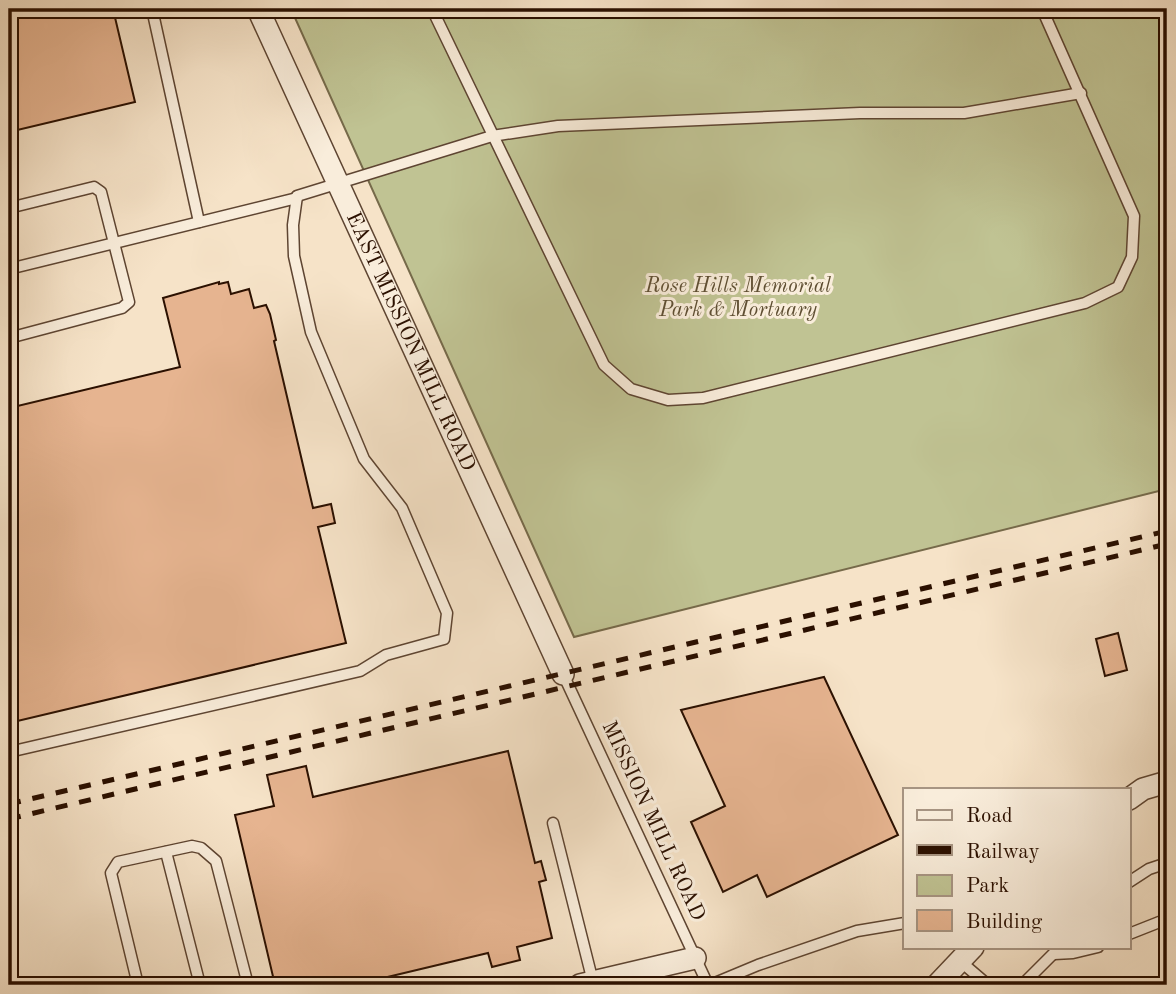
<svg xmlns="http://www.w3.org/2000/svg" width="1176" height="994" font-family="'Old Standard TT',serif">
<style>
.green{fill:#c0c393;stroke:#766a4a;stroke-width:2}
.building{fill:#e6b490;stroke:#2b1000;stroke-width:2}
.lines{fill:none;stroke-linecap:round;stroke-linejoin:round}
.lane-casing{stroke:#5e4532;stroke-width:13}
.street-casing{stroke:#5e4532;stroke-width:24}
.lane{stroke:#f9eddb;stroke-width:10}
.street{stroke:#f9eddb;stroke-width:21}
.rail{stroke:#2b1000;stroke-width:5;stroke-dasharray:12 12;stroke-linecap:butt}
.labels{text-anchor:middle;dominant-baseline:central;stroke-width:6;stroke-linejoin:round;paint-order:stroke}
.park-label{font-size:21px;font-style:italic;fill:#5f4f33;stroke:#f9eddb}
.street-label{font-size:21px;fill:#2b1000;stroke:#f9eddb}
</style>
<rect width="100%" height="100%" fill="#f6e3c8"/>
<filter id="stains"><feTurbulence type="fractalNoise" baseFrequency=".00286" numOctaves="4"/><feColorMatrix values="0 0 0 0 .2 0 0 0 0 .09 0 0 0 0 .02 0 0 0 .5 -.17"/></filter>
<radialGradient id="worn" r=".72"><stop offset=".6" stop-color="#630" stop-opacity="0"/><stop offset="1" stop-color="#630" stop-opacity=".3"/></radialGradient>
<polygon class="green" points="291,9 1167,9 1167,489 574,637"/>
<g class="building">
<polygon points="9,9 113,9 135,102 9,132"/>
<polygon points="219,282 219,284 228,282 231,294 249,289 254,308 266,305 270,314 276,340 274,341 313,508 331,504 335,523 318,527 346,643 9,723 9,408 180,367 163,298"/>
<polygon points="1118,633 1127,670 1105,676 1096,639"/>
<polygon points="824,677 898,835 767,897 757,875 723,892 691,822 725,806 681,710"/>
<polygon points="508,751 535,863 541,861 546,880 539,882 552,938 517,947 520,960 492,967 488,953 354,985 275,985 235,815 274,806 267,775 306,766 313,797"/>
</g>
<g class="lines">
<defs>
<g id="lane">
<polyline points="152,9 199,222"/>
<polyline points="432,9 604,365 631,389 668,400 703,398 1085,303 1118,287 1132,257 1134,216 1042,9"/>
<polyline points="9,208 94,187 101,192 129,302 122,308 9,338"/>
<polyline points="9,269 297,198"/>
<polyline points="563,674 708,985"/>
<polyline points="9,752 360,671 386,655 444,639 447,613 402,508 364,459 311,332 294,256 293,225 297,196 492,136 558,126 860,113 964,113 1081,93"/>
<polyline points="553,823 593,982"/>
<polyline points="166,852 200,985"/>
<polyline points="1129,882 1149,869 1167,863"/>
<polyline points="1129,934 1167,919"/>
<polyline points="1054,954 1073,953 1098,947"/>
<polyline points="960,961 988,985"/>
<polyline points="138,985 111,873 118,862 192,846 201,848 216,861 248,985"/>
<polyline points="232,985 247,982"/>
<polyline points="710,985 758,965 857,931 905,923"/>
<polyline points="1022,985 1060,947"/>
</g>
<g id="street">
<path id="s1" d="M258,9L563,674"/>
<polyline points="1129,799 1143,789 1167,782"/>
<polyline points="580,985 695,958"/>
<polyline points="937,985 973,947"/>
</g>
</defs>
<use href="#lane" class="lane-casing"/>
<use href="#street" class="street-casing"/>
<use href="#lane" class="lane"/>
<use href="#street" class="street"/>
<g class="rail">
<polyline points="9,804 1167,531"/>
<polyline points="9,819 1167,544"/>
</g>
</g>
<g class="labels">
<g class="park-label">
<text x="738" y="286">Rose Hills Memorial<tspan x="738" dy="24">Park &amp; Mortuary</tspan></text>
</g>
<g class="street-label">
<text stroke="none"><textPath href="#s1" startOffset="366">EAST MISSION MILL ROAD</textPath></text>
<text transform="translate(653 821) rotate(65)">MISSION MILL ROAD</text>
</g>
</g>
<rect width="1176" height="994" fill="none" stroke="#f6e3c8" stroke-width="35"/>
<rect x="10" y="10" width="1155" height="973" fill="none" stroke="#2b1000" stroke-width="3.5"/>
<rect x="18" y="18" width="1141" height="959" fill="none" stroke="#2b1000" stroke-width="2"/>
<rect x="903" y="788" width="228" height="161" fill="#f9eddb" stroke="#a79583" stroke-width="2"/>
<rect x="917" y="810" width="35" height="10" fill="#f9eddb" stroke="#a79583" stroke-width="2"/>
<text x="966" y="822" font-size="21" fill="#2b1000">Road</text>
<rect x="917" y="845" width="35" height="10" fill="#2b1000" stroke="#a79583" stroke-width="2"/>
<text x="966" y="858" font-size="21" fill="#2b1000">Railway</text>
<rect x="917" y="875" width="35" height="21" fill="#c0c393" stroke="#a79583" stroke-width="2"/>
<text x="966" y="892" font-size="21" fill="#2b1000">Park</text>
<rect x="917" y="910" width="35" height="21" fill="#e6b490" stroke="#a79583" stroke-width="2"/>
<text x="966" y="928" font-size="21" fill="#2b1000">Building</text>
<rect width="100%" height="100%" filter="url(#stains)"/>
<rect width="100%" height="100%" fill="url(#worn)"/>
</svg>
